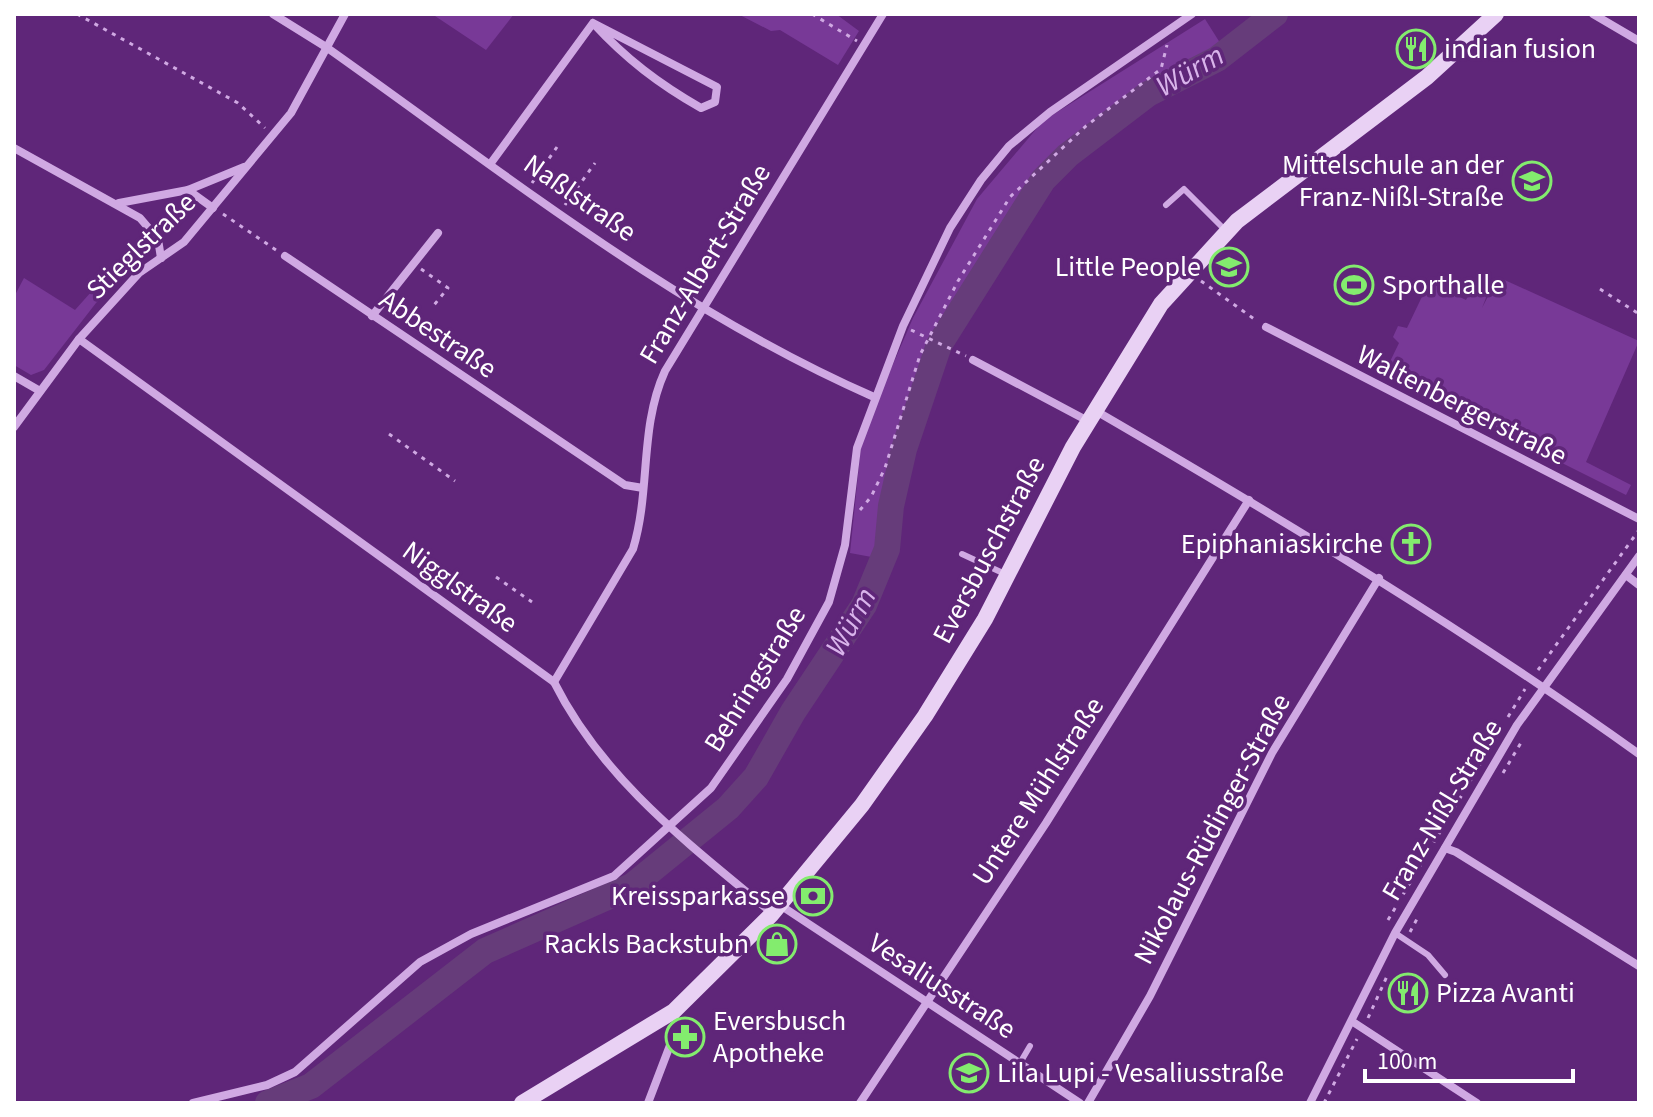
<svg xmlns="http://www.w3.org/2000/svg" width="1653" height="1117" font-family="'Source Sans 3',sans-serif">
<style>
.green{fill:#783997}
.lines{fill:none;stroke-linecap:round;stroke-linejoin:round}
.river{stroke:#663c7a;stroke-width:26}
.path{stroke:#d0a9e3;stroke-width:3;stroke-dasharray:4 6;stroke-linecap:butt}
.lane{stroke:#d0a9e3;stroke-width:6}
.street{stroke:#d0a9e3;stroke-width:8}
.secondary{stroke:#e9d1f4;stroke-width:16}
.labels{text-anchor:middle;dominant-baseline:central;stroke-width:7;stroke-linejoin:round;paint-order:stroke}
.poi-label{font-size:28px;fill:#fff;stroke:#5f2679;text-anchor:start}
.street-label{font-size:28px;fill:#fff;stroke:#5f2679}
.water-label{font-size:30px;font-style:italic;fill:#d9b4eb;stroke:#5f2679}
</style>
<rect width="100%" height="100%" fill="#5f2679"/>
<g class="green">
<polygon points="432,14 514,14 486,50"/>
<polygon points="738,14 836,14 859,31 838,65 780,30 771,31"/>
<path d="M1205,19L1222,46C1163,70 1057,140 1022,194C1008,214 998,237 985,257C965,286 943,313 929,345L879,510L877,558L850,553L862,436L913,318L977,199L1043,121Z"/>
<polygon points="143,234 149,251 96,303 44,370 31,375 14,365 14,297 24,278 75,310"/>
<polygon points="1498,277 1639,341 1586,462 1631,485 1626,495 1384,374 1399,343 1393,337 1398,326 1407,328 1429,282 1466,300 1475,283 1489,290 1482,308"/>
</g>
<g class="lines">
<polyline class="river" points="268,1103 311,1086 485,951 632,886 728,808 756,777 793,712 864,605 887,549 891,506 904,449 939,345 1043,180 1068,155 1148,94 1217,59 1275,14"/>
<g class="path">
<polyline points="77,14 238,103 265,128"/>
<polyline points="812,14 857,41"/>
<polyline points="532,183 557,147"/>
<polyline points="565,205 595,163"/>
<polyline points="223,214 276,250"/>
<polyline points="421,269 448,288 434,305"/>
<polyline points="1201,281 1257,321"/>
<polyline points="1600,289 1639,314"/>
<polyline points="911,330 966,356"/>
<polyline points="389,434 455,481"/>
<polyline points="860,510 871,497 885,468 920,355 958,281 1010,197 1086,126 1161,69 1167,45"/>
<polyline points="496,577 532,602"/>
<polyline points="1538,670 1639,530"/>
<polyline points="1508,717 1525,689"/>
<polyline points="1503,773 1522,741"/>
<polyline points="1388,920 1498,734"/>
<polyline points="1410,932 1418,917"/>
<polyline points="1368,1018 1388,974"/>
<polyline points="1324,1103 1357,1039"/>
</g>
<g class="lane">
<polyline points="1166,205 1184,189 1227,232"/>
<polyline points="962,554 1005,574"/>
<polyline points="1395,933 1428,955 1445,975"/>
<polyline points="1020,1063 1030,1046"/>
</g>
<g class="street">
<path d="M273,14L326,47C503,172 675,310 874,397"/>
<polyline points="1593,14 1639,41"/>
<polyline points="14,148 140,218 158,239 161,258"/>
<path d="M491,163L593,23C626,59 659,84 701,108L715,102L717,87L593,23"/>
<polyline points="188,190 213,208"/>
<polyline points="119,203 188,190 244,167"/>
<polyline points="285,256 625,485 643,488"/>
<polyline points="372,316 438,233"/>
<polyline points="1266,327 1639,519"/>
<path d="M79,339L554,682C603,780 689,844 772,913"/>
<polyline points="973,360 1088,421"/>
<polyline points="14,376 40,391"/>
<path d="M1096,411C1282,519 1464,629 1639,754"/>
<polyline points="14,427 79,339 139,273 184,242 291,113 345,14"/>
<polyline points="1626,575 1639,585"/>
<path d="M554,682L633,549C651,490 639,428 665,371L883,14"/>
<polyline points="1445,848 1456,852 1639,966"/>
<polyline points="780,905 1080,1103"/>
<polyline points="1353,1022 1477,1103"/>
<polyline points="193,1103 267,1085 295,1072 420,962 471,934 614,876 711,788 787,679 829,602 845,545 857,448 903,326 950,228 981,180 1009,146 1050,112 1192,14"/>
<polyline points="648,1103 677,1027 674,1012"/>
<polyline points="860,1103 1046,823 1249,500"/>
<polyline points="1088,1103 1150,996 1272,753 1379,578"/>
<polyline points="1310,1103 1395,933 1517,725 1639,556"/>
</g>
<polyline class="secondary" points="522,1103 674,1011 772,914 862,805 925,716 985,619 1073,447 1161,304 1237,221 1427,77 1496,14"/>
</g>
<defs>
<symbol id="restaurant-ring" viewBox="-11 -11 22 22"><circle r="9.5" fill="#5f2679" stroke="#83ec6e" stroke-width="1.5"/><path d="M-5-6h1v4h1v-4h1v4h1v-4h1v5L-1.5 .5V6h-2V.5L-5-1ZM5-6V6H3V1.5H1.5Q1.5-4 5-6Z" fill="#83ec6e"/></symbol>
<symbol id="school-ring" viewBox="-11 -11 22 22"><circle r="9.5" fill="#5f2679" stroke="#83ec6e" stroke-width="1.5"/><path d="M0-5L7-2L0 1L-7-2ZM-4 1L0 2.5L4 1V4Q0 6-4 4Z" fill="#83ec6e"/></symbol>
<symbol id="stadium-ring" viewBox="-11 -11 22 22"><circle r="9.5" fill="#5f2679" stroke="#83ec6e" stroke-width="1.5"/><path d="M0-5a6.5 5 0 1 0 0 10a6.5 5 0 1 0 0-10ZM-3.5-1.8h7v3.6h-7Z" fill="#83ec6e"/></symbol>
<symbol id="church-ring" viewBox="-11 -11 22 22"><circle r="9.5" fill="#5f2679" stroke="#83ec6e" stroke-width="1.5"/><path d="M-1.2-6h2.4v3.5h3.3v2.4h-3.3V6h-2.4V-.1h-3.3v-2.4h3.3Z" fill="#83ec6e"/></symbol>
<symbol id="bank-ring" viewBox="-11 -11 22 22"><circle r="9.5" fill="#5f2679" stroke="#83ec6e" stroke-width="1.5"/><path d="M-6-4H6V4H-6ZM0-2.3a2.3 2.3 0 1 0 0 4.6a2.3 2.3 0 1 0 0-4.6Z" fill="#83ec6e"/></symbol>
<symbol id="shop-ring" viewBox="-11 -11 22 22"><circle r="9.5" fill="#5f2679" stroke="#83ec6e" stroke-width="1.5"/><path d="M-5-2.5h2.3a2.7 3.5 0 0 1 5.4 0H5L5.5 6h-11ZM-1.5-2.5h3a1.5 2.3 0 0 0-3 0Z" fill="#83ec6e"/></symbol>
<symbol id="pharmacy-ring" viewBox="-11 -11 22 22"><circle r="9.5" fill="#5f2679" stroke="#83ec6e" stroke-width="1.5"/><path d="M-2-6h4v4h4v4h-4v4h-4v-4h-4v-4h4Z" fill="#83ec6e"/></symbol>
</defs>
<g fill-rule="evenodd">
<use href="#restaurant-ring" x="1394" y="27" width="44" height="44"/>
<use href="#school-ring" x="1510" y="159" width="44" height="44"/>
<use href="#school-ring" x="1207" y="245" width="44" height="44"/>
<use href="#stadium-ring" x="1332" y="263" width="44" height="44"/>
<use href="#church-ring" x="1389" y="522" width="44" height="44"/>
<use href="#bank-ring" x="791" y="874" width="44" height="44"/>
<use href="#shop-ring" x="755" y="922" width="44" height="44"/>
<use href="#restaurant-ring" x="1386" y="971" width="44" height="44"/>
<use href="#pharmacy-ring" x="663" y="1015" width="44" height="44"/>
<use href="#school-ring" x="947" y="1051" width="44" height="44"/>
</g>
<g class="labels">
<g class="poi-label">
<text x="1444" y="49">indian fusion</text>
<text x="1504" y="165" text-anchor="end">Mittelschule an der<tspan x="1504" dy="32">Franz-Nißl-Straße</tspan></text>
<text x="1201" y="267" text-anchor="end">Little People</text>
<text x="1382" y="285">Sporthalle</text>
<text x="1383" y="544" text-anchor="end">Epiphaniaskirche</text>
<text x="785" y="896" text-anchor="end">Kreissparkasse</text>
<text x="749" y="944" text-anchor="end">Rackls Backstubn</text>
<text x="1436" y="993">Pizza Avanti</text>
<text x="713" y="1021">Eversbusch<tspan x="713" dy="32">Apotheke</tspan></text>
<text x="997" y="1073">Lila Lupi - Vesaliusstraße</text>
</g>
<g class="street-label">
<text transform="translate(580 198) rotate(35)">Naßlstraße</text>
<text transform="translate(141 246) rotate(-44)">Stieglstraße</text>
<text transform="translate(705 264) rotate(-59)">Franz-Albert-Straße</text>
<text transform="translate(438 334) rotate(34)">Abbestraße</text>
<text transform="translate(1462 405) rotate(27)">Waltenbergerstraße</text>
<text transform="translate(989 550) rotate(-62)">Eversbuschstraße</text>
<text transform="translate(460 587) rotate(36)">Nigglstraße</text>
<text transform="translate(755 679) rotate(-58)">Behringstraße</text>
<text transform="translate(1038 791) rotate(-57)">Untere Mühlstraße</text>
<text transform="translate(1442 810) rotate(-59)">Franz-Nißl-Straße</text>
<text transform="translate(1212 829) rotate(-62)">Nikolaus-Rüdinger-Straße</text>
<text transform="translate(942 986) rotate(33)">Vesaliusstraße</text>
</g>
<g class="water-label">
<text transform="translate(1190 71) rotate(-30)">Würm</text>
<text transform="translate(851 622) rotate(-61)">Würm</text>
</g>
</g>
<rect width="1653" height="1117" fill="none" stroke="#ffffff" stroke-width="32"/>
<path d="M1365 1069v12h208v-12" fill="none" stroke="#ffffff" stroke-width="4"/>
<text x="1377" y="1069" font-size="24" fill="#ffffff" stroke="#5f2679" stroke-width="6" paint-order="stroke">100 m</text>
</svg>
